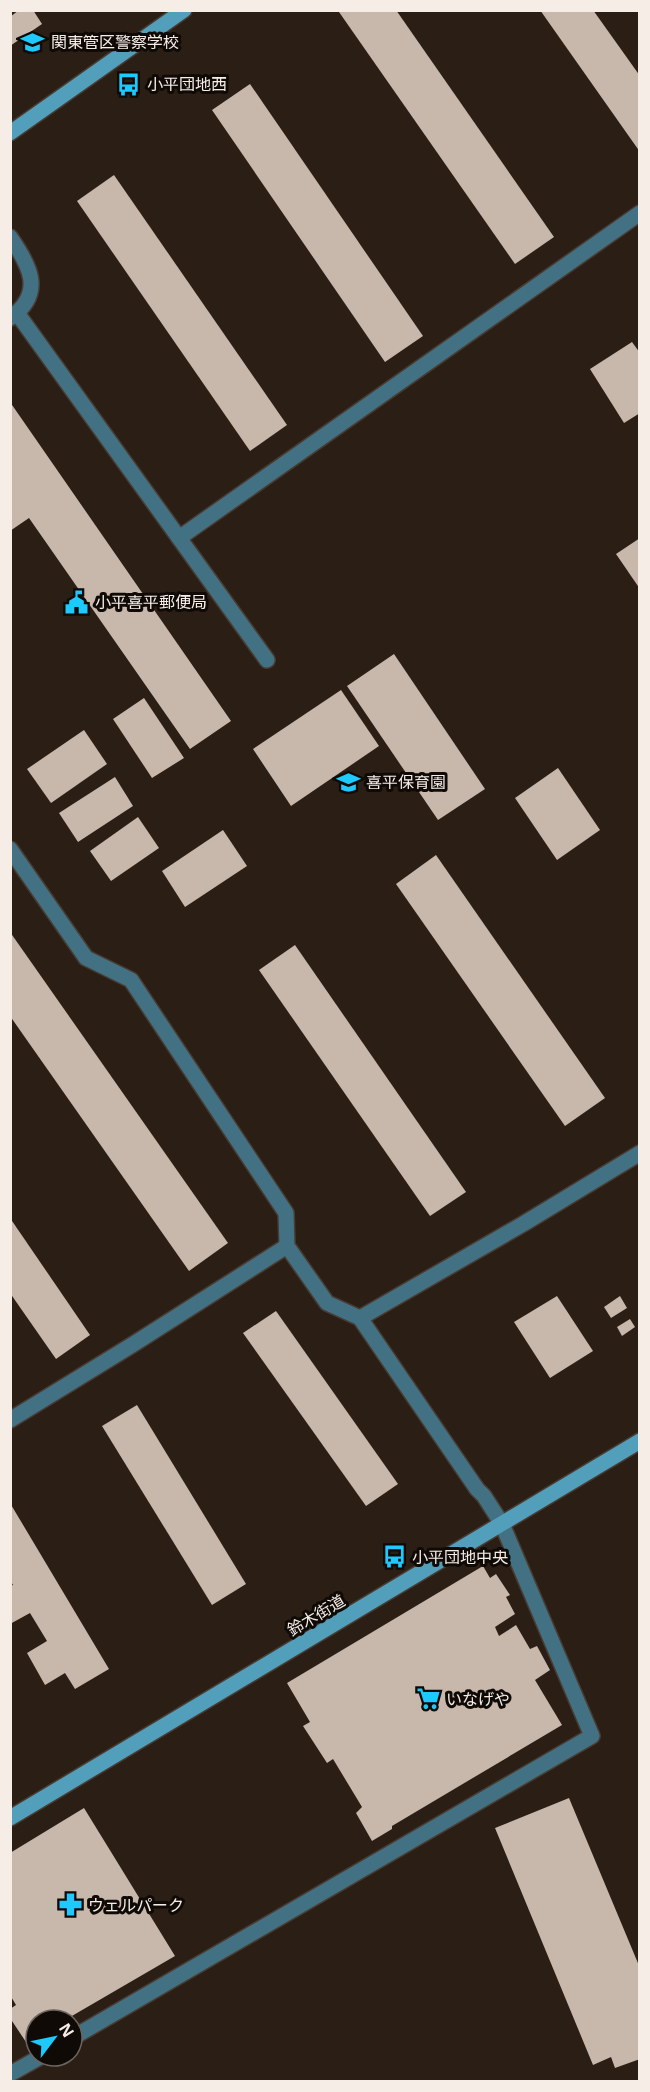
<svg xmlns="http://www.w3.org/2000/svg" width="650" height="2092" font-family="'Noto Sans','Noto Sans JP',sans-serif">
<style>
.building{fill:#c8b7ab}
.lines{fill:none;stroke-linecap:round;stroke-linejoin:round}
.lane-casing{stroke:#473b32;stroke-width:18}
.secondary-casing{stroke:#473b32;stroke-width:18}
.lane{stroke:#437184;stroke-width:15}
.secondary{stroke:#529fbc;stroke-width:15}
.labels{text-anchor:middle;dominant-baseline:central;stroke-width:6;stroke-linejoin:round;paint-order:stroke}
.poi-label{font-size:16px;fill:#f6ede7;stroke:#0f0a06;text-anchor:start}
.street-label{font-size:16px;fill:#f6ede7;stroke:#0f0a06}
</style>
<rect width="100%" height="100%" fill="#2b1e15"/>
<g class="building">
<polygon points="19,10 33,10 42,24 10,46 10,17"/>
<polygon points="341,10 396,10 554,237 515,264 339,12"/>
<polygon points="540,10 593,10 640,76 640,152"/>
<polygon points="250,84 423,336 385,362 212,110"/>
<polygon points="114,175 287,425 250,451 77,201"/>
<polygon points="632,342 640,353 640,413 624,423 590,369"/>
<polygon points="10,402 231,721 190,749 29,518 10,531"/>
<polygon points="640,538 640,589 616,554"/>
<polygon points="394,654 485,789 438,820 347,686"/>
<polygon points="341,690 379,746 291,806 253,749"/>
<polygon points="144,698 184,758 152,778 113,719"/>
<polygon points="84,730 107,764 51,803 27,769"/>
<polygon points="558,768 600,830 557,860 515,798"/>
<polygon points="115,777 133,806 78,842 59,813"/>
<polygon points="138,817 159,848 111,881 90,851"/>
<polygon points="223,830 247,866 185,907 162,871"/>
<polygon points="436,855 605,1098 565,1126 396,884"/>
<polygon points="10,932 228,1243 189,1271 10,1016"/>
<polygon points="295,945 466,1192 430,1216 259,970"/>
<polygon points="10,1218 90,1335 56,1359 10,1293"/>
<polygon points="557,1296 593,1351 550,1378 514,1322"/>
<polygon points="620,1296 627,1308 611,1318 604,1307"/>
<polygon points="276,1311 398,1484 366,1506 243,1333"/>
<polygon points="630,1319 635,1327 622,1336 617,1327"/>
<polygon points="137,1405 246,1584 212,1605 102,1426"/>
<polygon points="10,1503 109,1669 75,1689 65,1673 45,1685 27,1653 47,1641 30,1613 10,1624 10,1586 13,1585 10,1580"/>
<polygon points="483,1566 490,1578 496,1574 510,1595 506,1597 515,1614 495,1627 499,1636 516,1625 530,1649 537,1646 550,1670 535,1680 562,1725 392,1826 392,1829 372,1841 356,1813 362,1807 333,1759 327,1763 303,1726 310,1722 287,1683"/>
<polygon points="569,1798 640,1968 640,2059 615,2068 611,2057 593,2065 495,1828"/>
<polygon points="84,1808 175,1956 65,2020 36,2020 36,2037 26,2042 10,2018 10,2009 16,2005 10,1995 10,1853"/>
</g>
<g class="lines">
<defs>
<g id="lane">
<path d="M10,237C29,264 46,293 10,318"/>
<polyline points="17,313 267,660"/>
<polyline points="179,538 640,213"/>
<polyline points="10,849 86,958 131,980 286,1213 287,1246 327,1303 360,1318 477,1489 484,1496 502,1524 592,1736 72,2038"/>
<polyline points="360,1318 523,1224 640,1153"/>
<polyline points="10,1420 132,1345 287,1246"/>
<polyline points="10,2074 42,2056"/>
</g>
<g id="secondary">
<polyline points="10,133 184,10"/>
<polyline points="10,1818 640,1441"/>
</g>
</defs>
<use href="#lane" class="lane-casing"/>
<use href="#secondary" class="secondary-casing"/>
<use href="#lane" class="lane"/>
<use href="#secondary" class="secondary"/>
</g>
<defs>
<symbol id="university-bare" viewBox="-9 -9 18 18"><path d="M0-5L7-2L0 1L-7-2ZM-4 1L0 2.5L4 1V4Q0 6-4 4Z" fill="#1dc9fd" stroke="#0f0a06" stroke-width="2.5" paint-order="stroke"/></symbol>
<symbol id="bus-bare" viewBox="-9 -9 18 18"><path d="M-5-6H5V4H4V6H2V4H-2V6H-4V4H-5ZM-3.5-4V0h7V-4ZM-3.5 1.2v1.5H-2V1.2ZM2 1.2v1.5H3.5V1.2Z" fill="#1dc9fd" stroke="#0f0a06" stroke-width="2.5" paint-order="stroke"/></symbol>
<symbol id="civic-bare" viewBox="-9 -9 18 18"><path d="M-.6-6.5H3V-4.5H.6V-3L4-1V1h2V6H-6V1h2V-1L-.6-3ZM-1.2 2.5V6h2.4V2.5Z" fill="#1dc9fd" stroke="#0f0a06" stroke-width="2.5" paint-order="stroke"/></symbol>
<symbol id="school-bare" viewBox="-9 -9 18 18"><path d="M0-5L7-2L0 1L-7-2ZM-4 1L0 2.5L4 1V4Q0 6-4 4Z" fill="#1dc9fd" stroke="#0f0a06" stroke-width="2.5" paint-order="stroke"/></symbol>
<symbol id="supermarket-bare" viewBox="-9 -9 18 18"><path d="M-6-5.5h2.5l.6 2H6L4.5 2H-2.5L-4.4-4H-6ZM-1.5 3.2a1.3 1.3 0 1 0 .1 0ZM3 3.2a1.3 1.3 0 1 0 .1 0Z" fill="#1dc9fd" stroke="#0f0a06" stroke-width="2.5" paint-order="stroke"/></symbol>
<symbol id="pharmacy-bare" viewBox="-9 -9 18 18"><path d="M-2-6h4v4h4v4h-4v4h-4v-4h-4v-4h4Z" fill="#1dc9fd" stroke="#0f0a06" stroke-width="2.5" paint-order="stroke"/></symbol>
</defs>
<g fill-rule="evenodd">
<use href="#university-bare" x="16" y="26" width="33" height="33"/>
<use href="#bus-bare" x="112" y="68" width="33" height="33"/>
<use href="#civic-bare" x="60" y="586" width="33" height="33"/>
<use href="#school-bare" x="332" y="766" width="33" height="33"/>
<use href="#bus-bare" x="378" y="1540" width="33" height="33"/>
<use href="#supermarket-bare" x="412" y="1682" width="33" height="33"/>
<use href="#pharmacy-bare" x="54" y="1888" width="33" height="33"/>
</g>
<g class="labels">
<g class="poi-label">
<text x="51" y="42">関東管区警察学校</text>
<text x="147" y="84">小平団地西</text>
<text x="95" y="602">小平喜平郵便局</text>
<text x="366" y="782">喜平保育園</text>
<text x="412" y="1557">小平団地中央</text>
<text x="446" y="1699">いなげや</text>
<text x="88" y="1905">ウェルパーク</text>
</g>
<g class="street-label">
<text transform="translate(316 1615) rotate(-31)">鈴木街道</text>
</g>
</g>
<rect width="650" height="2092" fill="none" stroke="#f6ede7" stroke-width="24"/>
<g transform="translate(54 2038) rotate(58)"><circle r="28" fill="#0f0a06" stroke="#6b6560" stroke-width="1.5"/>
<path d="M0-4.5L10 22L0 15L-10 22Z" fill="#1dc9fd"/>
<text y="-9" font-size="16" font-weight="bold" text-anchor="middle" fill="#f6ede7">N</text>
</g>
</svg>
